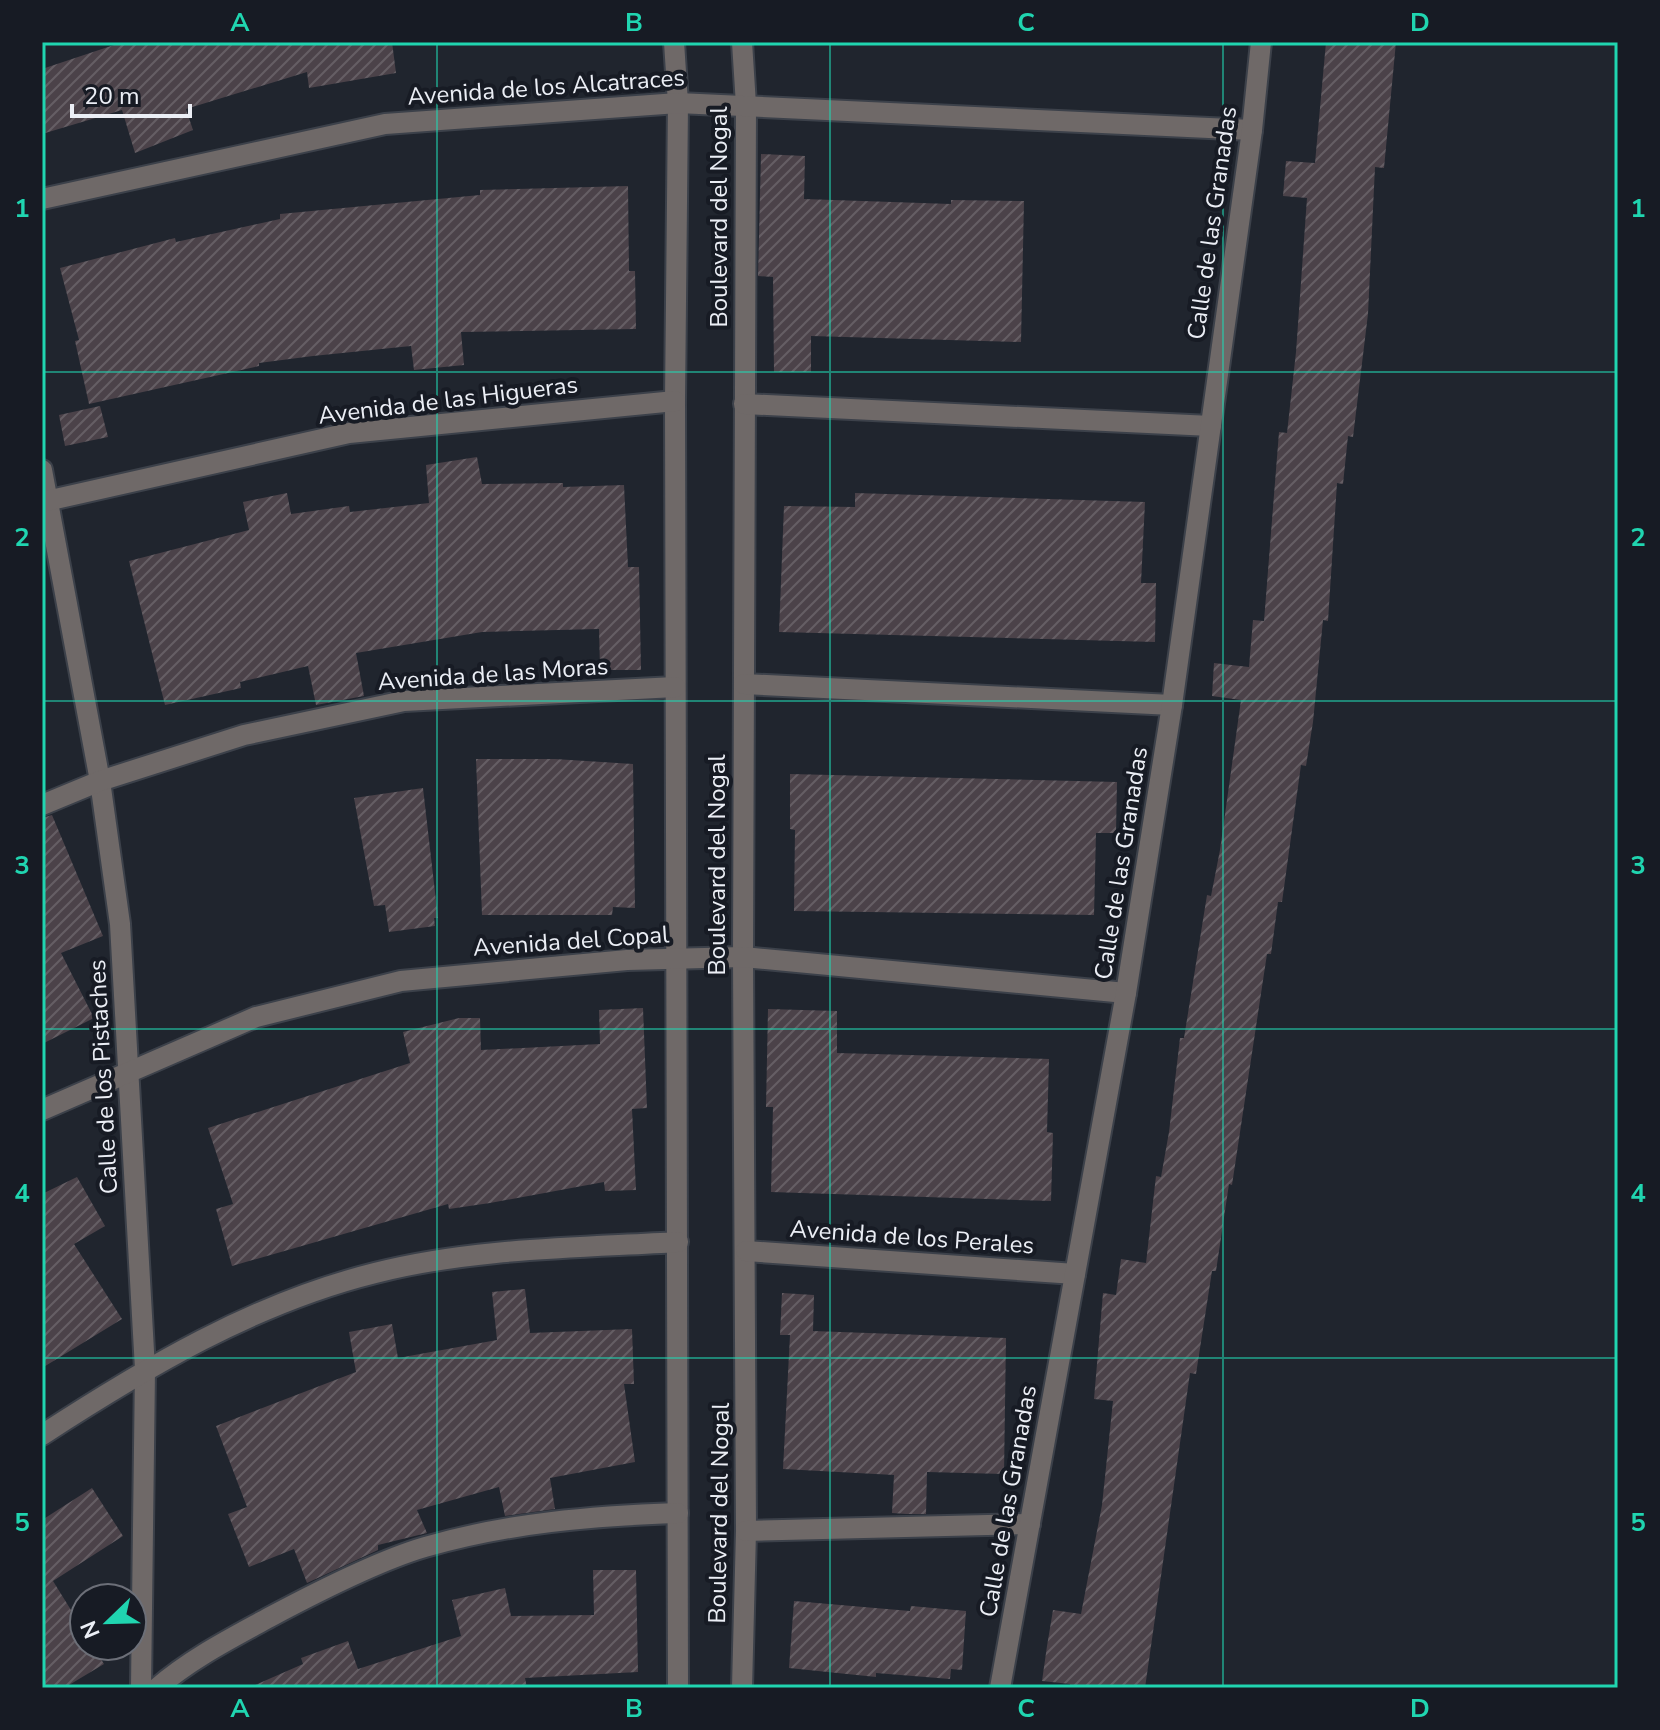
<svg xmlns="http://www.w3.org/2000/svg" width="1660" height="1730" font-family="'Nunito Sans',sans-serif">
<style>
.building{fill:url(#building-hatch)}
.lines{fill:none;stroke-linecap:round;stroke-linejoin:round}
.minor-casing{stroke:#3c414a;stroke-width:24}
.minor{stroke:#6f6968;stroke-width:20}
.grid{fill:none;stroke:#20d5b0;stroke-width:2;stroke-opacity:0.55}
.labels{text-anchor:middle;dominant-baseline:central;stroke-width:8;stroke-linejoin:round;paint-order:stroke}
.street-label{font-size:24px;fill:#ebeef5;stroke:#171b24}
.neatline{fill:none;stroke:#20d5b0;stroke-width:3}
.grid-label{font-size:26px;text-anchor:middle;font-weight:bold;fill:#20d5b0}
</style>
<defs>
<pattern id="building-hatch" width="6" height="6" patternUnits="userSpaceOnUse" patternTransform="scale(2)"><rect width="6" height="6" fill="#4b4249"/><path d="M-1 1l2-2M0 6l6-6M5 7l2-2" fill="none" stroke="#655e64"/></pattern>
</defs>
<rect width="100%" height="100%" fill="#20252e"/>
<g class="building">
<polygon points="123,42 392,42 396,73 309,88 307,72 186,109 193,130 135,153 122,110 42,134 42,69"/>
<polygon points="1326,42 1396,42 1384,168 1375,167 1368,314 1353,437 1348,436 1343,484 1337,483 1328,621 1323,620 1313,722 1306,766 1301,765 1282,902 1278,902 1271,954 1267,954 1232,1185 1229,1184 1216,1271 1212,1271 1196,1374 1190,1373 1145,1688 1069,1688 1070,1684 1042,1681 1047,1646 1053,1610 1081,1614 1102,1505 1113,1401 1094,1399 1103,1293 1116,1295 1121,1259 1146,1263 1156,1176 1161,1177 1169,1132 1180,1038 1184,1038 1207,895 1211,896 1220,850 1241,700 1212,696 1214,663 1249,667 1253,620 1264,621 1279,432 1287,433 1296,352 1307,198 1283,196 1286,161 1315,163"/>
<polygon points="761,154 805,156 804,199 951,204 951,200 1024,201 1021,342 811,336 811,372 774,372 773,277 758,276"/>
<polygon points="628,186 629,271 635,271 636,329 461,332 464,365 414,370 411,346 313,356 259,363 259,366 89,404 75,341 79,340 60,268 175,238 176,242 280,219 280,214 480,195 480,190"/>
<polygon points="100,406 108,437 65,446 59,415"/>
<polygon points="477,457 482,484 563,483 563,487 624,485 628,567 639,567 641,670 600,670 599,629 482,632 356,653 364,696 316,705 308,666 240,682 241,688 165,705 129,561 249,530 243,502 287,493 291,514 349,506 350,512 429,503 426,465"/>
<polygon points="855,493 1145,502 1141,583 1156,583 1155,642 779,632 784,506 855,507"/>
<polygon points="476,759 555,759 633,764 635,908 613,907 612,915 482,915"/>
<polygon points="790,774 1117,782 1116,833 1096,833 1094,915 794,911 795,830 790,829"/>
<polygon points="423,788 438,918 434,918 435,926 389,932 385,905 374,906 354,798"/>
<polygon points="52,815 103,936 61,953 94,1018 42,1044 42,818"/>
<polygon points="643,1008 647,1108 632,1109 636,1190 605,1191 604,1182 490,1203 449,1209 448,1204 232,1266 216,1209 233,1204 208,1128 410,1063 403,1032 459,1018 480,1018 481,1050 600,1044 599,1010"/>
<polygon points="768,1009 837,1011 837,1053 1049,1059 1047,1132 1053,1133 1051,1201 771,1192 773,1107 766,1107"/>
<polygon points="77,1177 105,1226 74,1244 122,1319 42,1368 42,1194"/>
<polygon points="525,1289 530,1333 632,1329 634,1384 624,1384 635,1462 550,1478 555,1509 505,1516 499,1487 417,1510 427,1533 378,1545 378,1550 307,1583 294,1549 249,1567 228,1514 247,1507 216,1426 356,1372 349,1332 392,1324 398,1358 497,1340 492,1292"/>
<polygon points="782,1293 814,1295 813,1331 1006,1338 1004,1474 927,1472 926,1514 906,1514 892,1513 894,1475 783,1469 790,1335 780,1335"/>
<polygon points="92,1488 123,1536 53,1581 84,1631 84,1646 93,1646 104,1664 64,1688 42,1688 42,1520"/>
<polygon points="593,1570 636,1570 638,1672 525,1678 527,1688 248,1688 303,1664 301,1658 348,1641 358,1669 461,1636 452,1600 505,1588 511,1616 594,1615"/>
<polygon points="794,1601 910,1611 911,1606 966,1611 962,1670 951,1669 950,1679 876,1673 876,1677 789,1668"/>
</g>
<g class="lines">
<defs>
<g id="minor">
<polyline points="674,42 678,103 675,401 678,1688"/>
<polyline points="742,42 746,105 743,957 746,1531 742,1688"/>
<polyline points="42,199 385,124 678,103 1252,130"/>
<polyline points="744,404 1211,426"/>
<polyline points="42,470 100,781 120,924 145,1369 141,1688"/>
<polyline points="42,502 349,433 675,401"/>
<polyline points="744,684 1172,705"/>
<polyline points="42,805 100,781 244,735 404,701 675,687"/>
<polyline points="42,1110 256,1017 401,981 627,960 743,957 1126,993"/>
<polyline points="746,1251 1075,1274"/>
<path d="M42,1435C145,1368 254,1303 375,1273C473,1248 577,1248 678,1242"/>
<polyline points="746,1531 1030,1524"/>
<path d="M157,1688C192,1658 230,1639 270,1617C315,1593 377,1561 425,1547C508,1523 592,1516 678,1513"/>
<polyline points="1000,1688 1126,993 1172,705 1252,130 1261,42"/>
</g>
</defs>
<use href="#minor" class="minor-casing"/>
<use href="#minor" class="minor"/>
</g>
<path class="grid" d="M437,42V1688M830,42V1688M1223,42V1688M42,372H1618M42,701H1618M42,1029H1618M42,1358H1618"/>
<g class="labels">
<g class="street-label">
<text transform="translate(546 87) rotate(-4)">Avenida de los Alcatraces</text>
<text transform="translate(719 217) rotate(-90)">Boulevard del Nogal</text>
<text transform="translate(1212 223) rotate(-82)">Calle de las Granadas</text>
<text transform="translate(448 400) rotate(-7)">Avenida de las Higueras</text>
<text transform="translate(493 674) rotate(-4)">Avenida de las Moras</text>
<text transform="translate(1121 863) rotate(-81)">Calle de las Granadas</text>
<text transform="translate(717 865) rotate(-90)">Boulevard del Nogal</text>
<text transform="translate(571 941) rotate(-4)">Avenida del Copal</text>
<text transform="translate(103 1077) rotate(-93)">Calle de los Pistaches</text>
<text transform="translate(912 1237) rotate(4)">Avenida de los Perales</text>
<text transform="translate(1008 1501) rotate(-80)">Calle de las Granadas</text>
<text transform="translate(719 1513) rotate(-89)">Boulevard del Nogal</text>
</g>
</g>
<rect width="1660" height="1730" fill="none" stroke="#171b24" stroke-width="88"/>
<g transform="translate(108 1622) rotate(247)"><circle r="38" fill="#171b24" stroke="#6c6f78" stroke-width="2"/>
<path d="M0-6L14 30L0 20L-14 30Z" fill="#20d5b0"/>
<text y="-12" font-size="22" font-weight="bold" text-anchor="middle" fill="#ebeef5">N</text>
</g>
<path d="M72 104v12h118v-12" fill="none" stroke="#ebeef5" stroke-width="4"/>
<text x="84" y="104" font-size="24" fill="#ebeef5" stroke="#171b24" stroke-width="6" paint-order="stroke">20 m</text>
<rect x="44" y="44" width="1572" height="1642" class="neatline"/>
<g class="grid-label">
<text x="240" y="31">A</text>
<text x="634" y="31">B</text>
<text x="1026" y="31">C</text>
<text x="1420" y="31">D</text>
<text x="22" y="217">1</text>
<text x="1638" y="217">1</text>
<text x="22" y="546">2</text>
<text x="1638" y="546">2</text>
<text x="22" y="874">3</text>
<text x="1638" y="874">3</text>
<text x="22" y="1202">4</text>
<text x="1638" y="1202">4</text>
<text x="22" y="1531">5</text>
<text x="1638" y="1531">5</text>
<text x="240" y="1717">A</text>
<text x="634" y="1717">B</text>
<text x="1026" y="1717">C</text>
<text x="1420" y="1717">D</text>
</g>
</svg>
